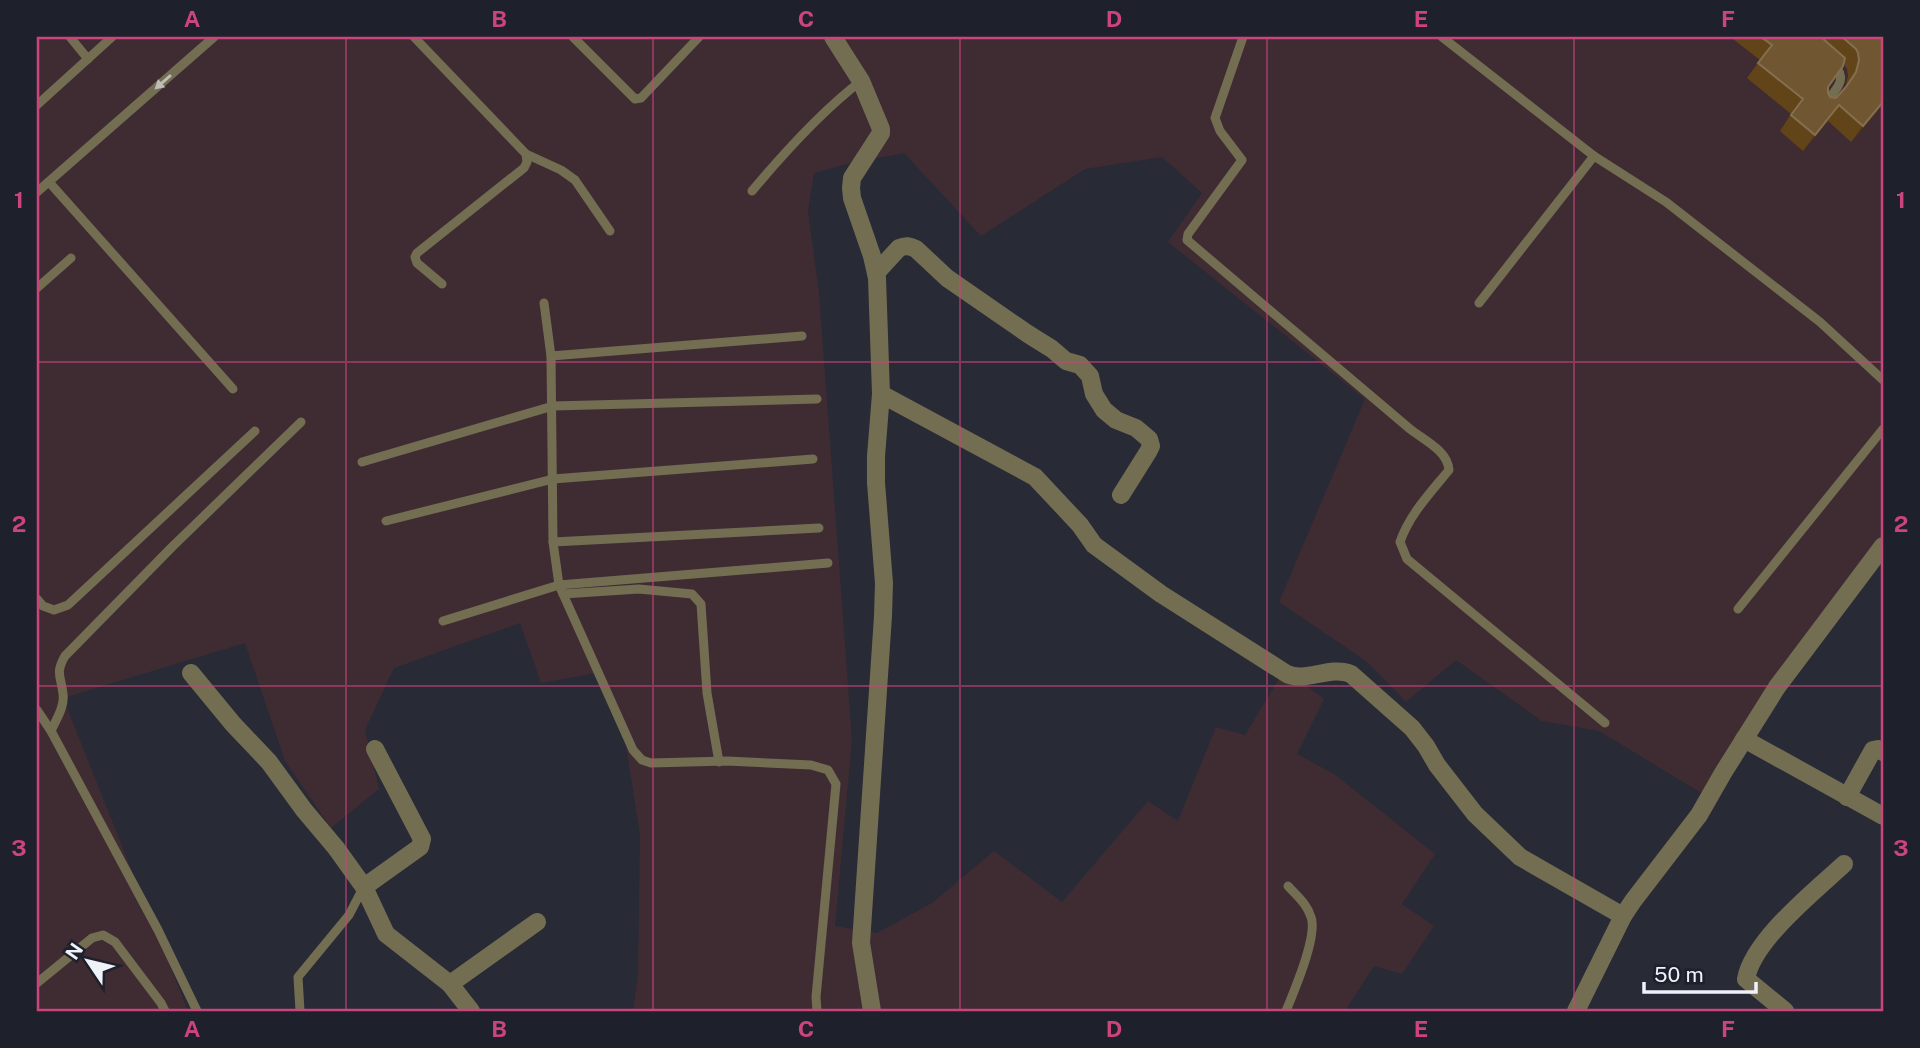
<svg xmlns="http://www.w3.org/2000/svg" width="1920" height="1048" font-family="'Public Sans',sans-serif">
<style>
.industrial{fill:#3f2c33}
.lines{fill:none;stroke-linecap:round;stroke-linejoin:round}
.service{stroke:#736e52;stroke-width:9}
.minor{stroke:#736e52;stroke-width:18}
.wall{fill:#624419;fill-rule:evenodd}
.shaded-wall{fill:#44321a}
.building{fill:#715731;stroke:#856f51;stroke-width:2}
.oneway{fill:#bebdb7}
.grid{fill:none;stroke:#cb447b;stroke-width:2;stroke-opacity:0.55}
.neatline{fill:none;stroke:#cb447b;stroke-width:2.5}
.grid-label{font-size:23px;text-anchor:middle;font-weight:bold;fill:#cb447b}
</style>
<rect width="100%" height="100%" fill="#282a36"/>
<polygon class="industrial" points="37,37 1883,37 1883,535 1784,671 1703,794 1599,731 1542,721 1456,660 1406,702 1366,661 1279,602 1365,399 1168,242 1202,193 1162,157 1085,169 981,236 904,153 847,164 814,173 808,211 819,293 852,740 835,926 877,933 932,903 994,851 1062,902 1148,801 1178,821 1216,727 1245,735 1285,669 1324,699 1297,754 1334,774 1435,854 1402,904 1434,926 1402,974 1374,966 1345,1011 633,1011 638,975 640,835 624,733 601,672 541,683 520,623 394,668 365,730 379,789 331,828 285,761 245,643 63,698 188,1011 37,1011"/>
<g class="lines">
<g class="service">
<polyline points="70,37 88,59"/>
<polyline points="414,37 526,154 527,162 524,168 417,253 415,257 417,263 442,284"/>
<polyline points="573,37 635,99 641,98 699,37"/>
<path d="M1243,37L1215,118L1220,131L1242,160L1188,234L1187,240L1410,429C1424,440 1448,451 1449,470C1431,492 1409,515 1400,542L1407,559L1605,723"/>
<polyline points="1442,37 1594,156 1666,202 1820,322 1883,380"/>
<polyline points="37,105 112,37"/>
<path d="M1824,105C1835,90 1850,79 1833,64"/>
<polyline points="526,154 561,170 575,180 610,231"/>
<polyline points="49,182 233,389"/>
<path d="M752,191C783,154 823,110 861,81"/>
<polyline points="37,192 214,37"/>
<polyline points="37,288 71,258"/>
<polyline points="544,303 551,356 553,542 559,585 633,750 642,760 651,763 727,761 811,765 828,770 836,784 816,997 817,1011"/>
<polyline points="1479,303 1594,156"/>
<polyline points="551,356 802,336"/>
<polyline points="362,462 553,406 817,399"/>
<polyline points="386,521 553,479 813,459"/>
<polyline points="553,542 819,528"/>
<polyline points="563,594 639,589 692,594 701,604 707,693 719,762"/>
<polyline points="37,599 43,606 54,610 68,605 255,431"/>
<polyline points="1738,609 1883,429"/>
<polyline points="443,621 559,585 828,563"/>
<polyline points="37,710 51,731 158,930 197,1011"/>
<path d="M51,731C56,720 65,706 63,694C61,676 55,673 65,656L172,547L301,422"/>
<polyline points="37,983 92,938 103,935 115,942 161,1003 165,1011"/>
<polyline points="300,1011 298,977 349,915 363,888"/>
<path d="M1286,1011C1294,991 1318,936 1311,917C1307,904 1297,896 1288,886"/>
</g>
<g class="minor">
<polyline points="833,37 861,81 881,129 881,133 852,178 851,188 852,198 872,256 877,278 881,394 876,456 876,483 884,583 883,616 861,943 872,1011"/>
<path d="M876,273L899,248C906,245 910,246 916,249L947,278L1028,334L1052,349L1066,361L1080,365L1090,376L1094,394L1104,410L1116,420L1136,428L1149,439L1151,446L1148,452L1121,495"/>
<path d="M881,394L1035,477L1080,525L1094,545L1161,594L1287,674C1306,683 1330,665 1351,674L1412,728L1426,746L1437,765L1475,814L1520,857L1623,916"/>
<polyline points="191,673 233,724 269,762 304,810 336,848 364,887 386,934 450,984 471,1011"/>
<polyline points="1744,739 1883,816"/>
<polyline points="1847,797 1873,750 1878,749 1883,752"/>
<polyline points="364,887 420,847 422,839 375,749"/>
<polyline points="450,984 537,922"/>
<polyline points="1576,1011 1623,916 1633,901 1699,815 1723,773 1777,687 1883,546"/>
<path d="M1785,1011L1746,979C1753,940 1815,891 1844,864"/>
</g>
</g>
<path class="wall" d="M1735,37H1883V105L1851,142L1828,121L1803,151L1780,131L1791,114L1747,78L1760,60L1733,39ZM1844,64L1847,69L1848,76L1845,88L1836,98L1830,97L1828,93V88Z"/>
<g class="shaded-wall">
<polygon points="1883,102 1883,105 1851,142 1863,126"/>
<polygon points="1839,105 1828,121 1803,151 1815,135"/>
</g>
<polygon class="building" points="1761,37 1821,37 1845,58 1843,66 1828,87 1828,93 1830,97 1836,98 1846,87 1856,72 1859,60 1858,53 1856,49 1842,37 1883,37 1883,102 1863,126 1839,105 1815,135 1791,115 1803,99 1758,63 1772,45"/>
<defs><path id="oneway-solid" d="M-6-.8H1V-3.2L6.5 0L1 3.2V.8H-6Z" transform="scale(1.75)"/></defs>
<use class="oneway" href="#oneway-solid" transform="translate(163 82) rotate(139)"/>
<path class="grid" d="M346,37V1011M653,37V1011M960,37V1011M1267,37V1011M1574,37V1011M37,362H1883M37,686H1883"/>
<rect width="1920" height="1048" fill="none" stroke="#1e202c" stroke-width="77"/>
<g transform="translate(88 961) rotate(305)" stroke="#1e202c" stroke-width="5" paint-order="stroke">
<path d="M0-5L12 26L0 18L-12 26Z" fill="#f0f2fa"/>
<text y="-10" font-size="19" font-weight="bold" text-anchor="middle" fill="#f0f2fa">N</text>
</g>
<path d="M1644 982v10h112v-10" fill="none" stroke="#f0f2fa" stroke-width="3.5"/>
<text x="1654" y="982" font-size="21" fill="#f0f2fa" stroke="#1e202c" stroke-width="5" paint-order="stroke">50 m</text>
<rect x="38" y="38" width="1844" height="972" class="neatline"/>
<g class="grid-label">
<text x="192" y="27">A</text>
<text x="499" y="27">B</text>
<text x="806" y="27">C</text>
<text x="1114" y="27">D</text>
<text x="1421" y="27">E</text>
<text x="1728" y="27">F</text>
<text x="19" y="208">1</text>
<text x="1901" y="208">1</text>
<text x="19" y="532">2</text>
<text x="1901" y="532">2</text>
<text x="19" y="856">3</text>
<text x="1901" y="856">3</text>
<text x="192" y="1037">A</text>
<text x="499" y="1037">B</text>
<text x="806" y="1037">C</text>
<text x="1114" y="1037">D</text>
<text x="1421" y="1037">E</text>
<text x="1728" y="1037">F</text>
</g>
</svg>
